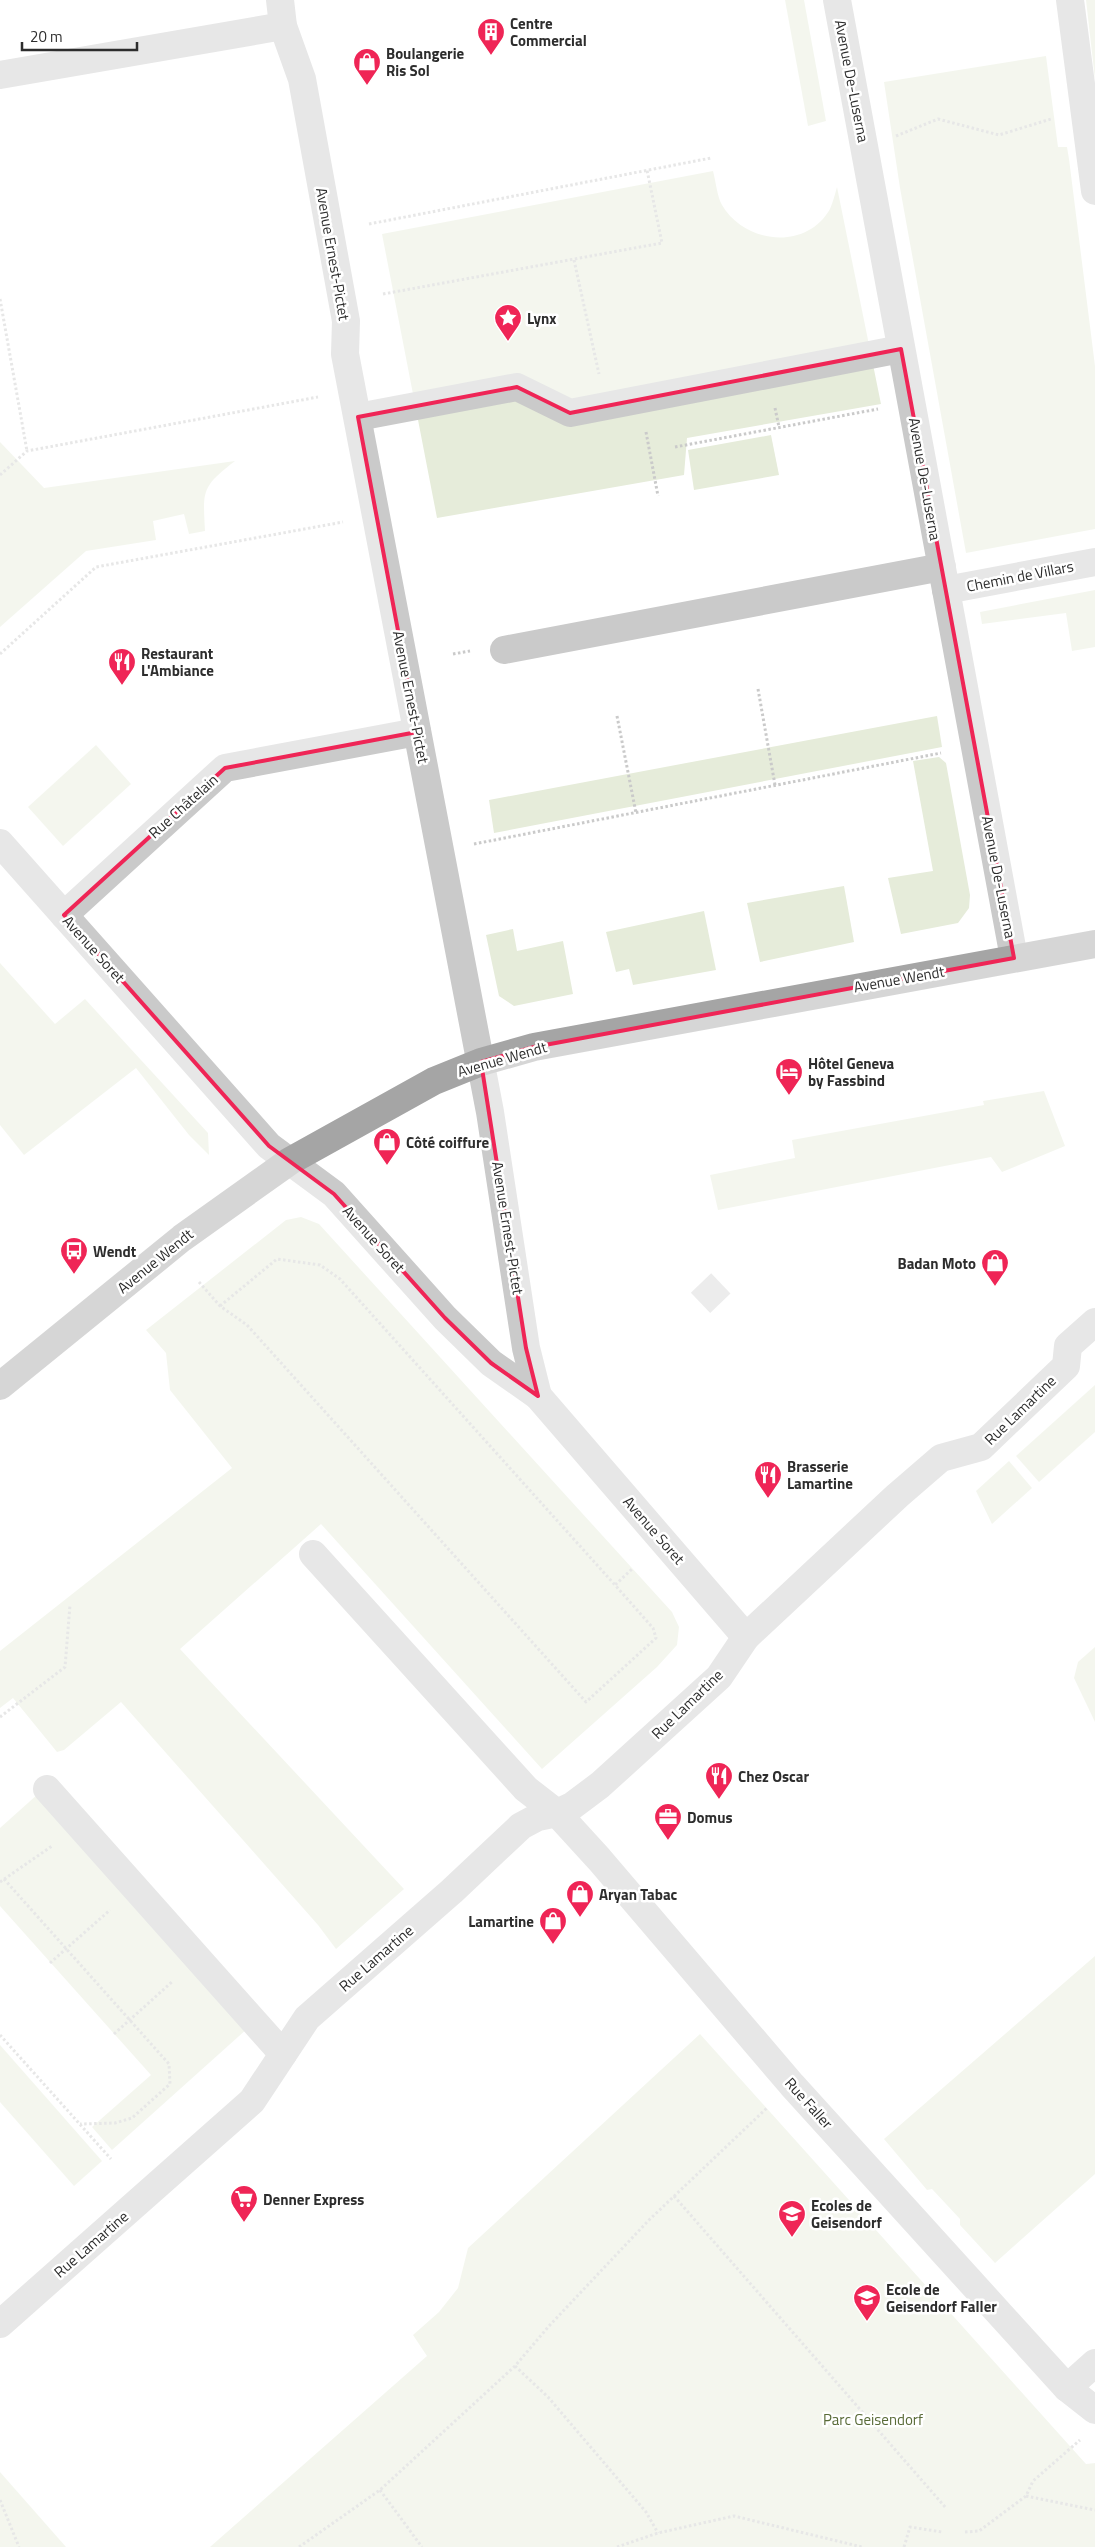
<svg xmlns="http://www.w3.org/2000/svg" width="1095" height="2547" font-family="'Titillium Web',sans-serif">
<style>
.green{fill:#e6ecda}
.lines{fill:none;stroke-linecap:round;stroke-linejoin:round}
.minor-tunnel{stroke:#d5d5d5;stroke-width:28;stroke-dasharray:28 14;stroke-linecap:butt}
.path{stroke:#cacaca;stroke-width:3;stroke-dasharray:2.5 2.5;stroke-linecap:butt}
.minor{stroke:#cacaca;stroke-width:28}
.major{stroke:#a5a5a5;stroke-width:28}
.marked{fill:none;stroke:#ef2556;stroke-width:4;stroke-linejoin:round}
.labels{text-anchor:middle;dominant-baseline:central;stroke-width:5;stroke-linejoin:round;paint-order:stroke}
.poi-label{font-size:15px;font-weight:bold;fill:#2d2d2d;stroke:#fff;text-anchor:start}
.street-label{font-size:15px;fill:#2d2d2d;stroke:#fff}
.park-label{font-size:15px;fill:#596b38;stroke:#fff}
</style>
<rect width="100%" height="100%" fill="#fff"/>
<g class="green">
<polygon points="785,0 804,0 826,121 808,126"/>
<polygon points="1086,0 1095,0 1095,79"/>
<polygon points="1046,56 1058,147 1067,147 1069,159 1095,366 1095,529 966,553 900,188 884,82"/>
<path d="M713,171C716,182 717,196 722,205C745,244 806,251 830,209C833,202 835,194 837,187L881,404L687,438L684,475L437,518L382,234Z"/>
<polygon points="771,435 779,475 694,490 688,450"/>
<path d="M0,442L44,488L235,461C201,487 203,491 205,531L189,534L184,514L153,521L156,540L86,551L0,627Z"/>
<polygon points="1095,590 1095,647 1072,651 1066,613 982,624 980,612"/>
<polygon points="937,716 942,747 494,833 489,800"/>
<polygon points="96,745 131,784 63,846 28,807"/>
<polygon points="939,757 946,763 970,895 969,908 958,923 901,934 888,878 933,871 913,761"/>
<polygon points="844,886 854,942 760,962 747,903"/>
<polygon points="704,911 716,970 633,985 629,969 616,972 606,932"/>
<polygon points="513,929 517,951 563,941 573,994 514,1006 499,996 486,935"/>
<polygon points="0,963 55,1024 85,999 208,1133 209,1155 189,1135 136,1068 24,1155 0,1125"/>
<polygon points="1044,1091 1065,1146 1002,1172 991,1157 718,1210 710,1175 795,1158 792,1140 984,1105 983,1101"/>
<polygon points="301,1217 319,1224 672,1612 679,1627 677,1645 657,1667 542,1769 321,1524 180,1649 404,1889 336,1949 318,1925 121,1702 64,1750 57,1752 13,1698 0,1708 0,1651 232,1468 170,1390 166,1353 146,1330 286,1220"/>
<polygon points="1095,1385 1095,1432 1039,1482 1016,1456"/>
<polygon points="1009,1461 1032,1488 992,1524 976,1491"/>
<polygon points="1095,1647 1095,1722 1074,1678 1078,1662"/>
<polygon points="38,1794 248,2028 112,2150 92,2127 151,2075 0,1906 0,1828"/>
<polygon points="1095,1956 1095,2174 995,2263 960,2225 960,2219 932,2189 927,2190 884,2139"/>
<polygon points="700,2034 1086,2464 1095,2463 1095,2547 210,2547 427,2356 413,2335 439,2312 458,2288 468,2248"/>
<polygon points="0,2045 102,2161 74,2186 0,2102"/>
<polygon points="0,2472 66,2547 0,2547"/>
</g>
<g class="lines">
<polyline class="minor-tunnel" points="701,1283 722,1305"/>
<g class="path">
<polyline points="896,136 938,119 999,135 1051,119"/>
<polyline points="369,224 711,158"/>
<polyline points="574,260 599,374"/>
<polyline points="383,294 662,243 647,170"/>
<polyline points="0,299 27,451"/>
<polyline points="775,408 779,427"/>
<polyline points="646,432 658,496"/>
<polyline points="675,447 878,409"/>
<polyline points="0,475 27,451 318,397"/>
<polyline points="0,654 96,567 343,522"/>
<polyline points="453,654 470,651"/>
<polyline points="758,689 775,785"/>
<polyline points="617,716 636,813"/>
<polyline points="474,844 941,753"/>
<polyline points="199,1282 220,1306 247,1325 586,1702 656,1638 653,1628 615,1585 632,1569"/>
<polyline points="220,1306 277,1259 320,1265 340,1279 615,1585"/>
<polyline points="0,1717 65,1667 70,1605"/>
<polyline points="4,1879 169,2064 170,2084 132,2118 115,2123 80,2124"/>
<polyline points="0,1882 52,1846"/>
<polyline points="50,1963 110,1910"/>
<polyline points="114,2034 173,1981"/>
<polyline points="0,2035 111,2159"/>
<polyline points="674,2196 946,2508"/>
<polyline points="515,2366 548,2397 646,2512 658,2533"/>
<polyline points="380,2490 422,2547"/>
<polyline points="1026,2496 1095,2510"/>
<polyline points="0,2500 19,2547"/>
<polyline points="965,2532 979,2531 1026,2496 1033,2481 1080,2440"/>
<polyline points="299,2547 380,2490 515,2366 549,2326 649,2220 768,2107"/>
<polyline points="617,2547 658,2533 734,2516 862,2547"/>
<polyline points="904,2547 910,2527 942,2532"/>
</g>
<g class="minor">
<polyline points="280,0 283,26 302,79 346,321 345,354 490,1112 526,1348 538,1396"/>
<polyline points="837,0 1014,958"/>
<polyline points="1070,0 1095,191"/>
<polyline points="0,75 283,26"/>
<polyline points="358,417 517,387 570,413 901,349"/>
<polyline points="946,590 1095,562"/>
<polyline points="504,650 942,567"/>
<polyline points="0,843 269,1146 334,1194 445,1318 491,1363 538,1396 746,1637"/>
<polyline points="64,915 225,768 417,732"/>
<polyline points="313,1554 526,1789 557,1813 599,1859 792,2085 1067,2388 1095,2410"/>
<polyline points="47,1789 283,2054"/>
<polyline points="0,2324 252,2101 307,2018 452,1891 521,1826 538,1817 557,1813 572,1806 600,1785 719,1677 746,1637 897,1496 941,1458 981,1447 1066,1366 1068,1346 1095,1322"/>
<polyline points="1067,2388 1095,2363"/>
</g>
<polyline class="major" points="0,1386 182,1238 290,1161 434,1081 481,1062 534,1047 1095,944"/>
</g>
<path d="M0 0H1095V2547H0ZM901,349L1014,958L534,1047L481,1062L526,1348L538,1396L491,1363L445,1318L334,1194L269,1146L64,915L225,768L417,732L358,417L517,387L570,413Z" fill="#fff" fill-opacity=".55" fill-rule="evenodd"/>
<path class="marked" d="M901,349L1014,958L534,1047L481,1062L526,1348L538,1396L491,1363L445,1318L334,1194L269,1146L64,915L225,768L417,732L358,417L517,387L570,413Z"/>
<defs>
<symbol id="building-pin" viewBox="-11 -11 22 30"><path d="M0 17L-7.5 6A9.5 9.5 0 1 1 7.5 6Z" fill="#ef2556" stroke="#fff"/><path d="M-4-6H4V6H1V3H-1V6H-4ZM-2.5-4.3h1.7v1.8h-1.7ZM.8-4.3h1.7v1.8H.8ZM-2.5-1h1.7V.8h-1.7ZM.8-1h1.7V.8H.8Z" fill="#fff"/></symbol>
<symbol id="shop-pin" viewBox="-11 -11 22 30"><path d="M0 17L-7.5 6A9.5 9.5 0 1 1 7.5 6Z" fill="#ef2556" stroke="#fff"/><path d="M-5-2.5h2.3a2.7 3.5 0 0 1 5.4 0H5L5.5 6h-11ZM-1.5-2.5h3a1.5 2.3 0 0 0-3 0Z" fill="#fff"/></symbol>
<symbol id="sight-pin" viewBox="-11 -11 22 30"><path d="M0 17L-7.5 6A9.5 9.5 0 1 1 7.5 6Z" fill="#ef2556" stroke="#fff"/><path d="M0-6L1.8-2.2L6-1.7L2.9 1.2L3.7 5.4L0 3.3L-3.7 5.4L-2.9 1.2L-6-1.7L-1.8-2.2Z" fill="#fff"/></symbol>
<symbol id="restaurant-pin" viewBox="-11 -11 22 30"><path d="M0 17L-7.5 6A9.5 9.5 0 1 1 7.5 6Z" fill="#ef2556" stroke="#fff"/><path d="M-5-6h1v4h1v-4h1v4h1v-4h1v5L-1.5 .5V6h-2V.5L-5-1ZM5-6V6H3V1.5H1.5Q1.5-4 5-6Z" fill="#fff"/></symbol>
<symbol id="hotel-pin" viewBox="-11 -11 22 30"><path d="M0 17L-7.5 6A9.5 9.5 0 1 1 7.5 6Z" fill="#ef2556" stroke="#fff"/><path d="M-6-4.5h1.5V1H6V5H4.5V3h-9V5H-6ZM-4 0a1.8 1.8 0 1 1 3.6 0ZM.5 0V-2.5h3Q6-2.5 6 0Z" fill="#fff"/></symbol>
<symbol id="bus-pin" viewBox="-11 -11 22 30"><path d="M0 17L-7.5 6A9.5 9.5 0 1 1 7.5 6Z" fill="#ef2556" stroke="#fff"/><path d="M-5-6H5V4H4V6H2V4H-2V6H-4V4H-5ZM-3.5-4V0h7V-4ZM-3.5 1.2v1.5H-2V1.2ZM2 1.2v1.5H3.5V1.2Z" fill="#fff"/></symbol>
<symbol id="office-pin" viewBox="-11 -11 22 30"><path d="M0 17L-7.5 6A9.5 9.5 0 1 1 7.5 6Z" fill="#ef2556" stroke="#fff"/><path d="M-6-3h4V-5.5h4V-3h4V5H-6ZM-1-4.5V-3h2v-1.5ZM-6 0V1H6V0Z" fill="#fff"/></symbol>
<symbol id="supermarket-pin" viewBox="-11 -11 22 30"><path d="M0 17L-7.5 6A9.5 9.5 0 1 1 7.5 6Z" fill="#ef2556" stroke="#fff"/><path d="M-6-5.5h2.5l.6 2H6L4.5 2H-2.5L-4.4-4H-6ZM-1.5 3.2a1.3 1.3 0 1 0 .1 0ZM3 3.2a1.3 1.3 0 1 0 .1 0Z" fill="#fff"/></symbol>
<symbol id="school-pin" viewBox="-11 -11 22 30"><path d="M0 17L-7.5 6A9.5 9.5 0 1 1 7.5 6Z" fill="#ef2556" stroke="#fff"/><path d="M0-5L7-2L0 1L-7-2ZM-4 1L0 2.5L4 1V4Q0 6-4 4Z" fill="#fff"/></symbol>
</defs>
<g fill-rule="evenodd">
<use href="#building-pin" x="475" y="16" width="32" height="43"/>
<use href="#shop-pin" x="351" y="46" width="32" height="43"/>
<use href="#sight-pin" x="492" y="302" width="32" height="43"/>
<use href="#restaurant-pin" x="106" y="646" width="32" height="43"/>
<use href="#hotel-pin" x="773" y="1056" width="32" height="43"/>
<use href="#shop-pin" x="371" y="1126" width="32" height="43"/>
<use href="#bus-pin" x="58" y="1235" width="32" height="43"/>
<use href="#shop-pin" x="979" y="1247" width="32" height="43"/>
<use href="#restaurant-pin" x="752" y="1459" width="32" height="43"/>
<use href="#restaurant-pin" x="703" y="1760" width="32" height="43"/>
<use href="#office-pin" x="652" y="1801" width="32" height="43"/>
<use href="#shop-pin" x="564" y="1878" width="32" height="43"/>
<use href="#shop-pin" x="537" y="1905" width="32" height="43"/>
<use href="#supermarket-pin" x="228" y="2183" width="32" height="43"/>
<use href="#school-pin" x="776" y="2198" width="32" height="43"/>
<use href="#school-pin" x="851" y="2282" width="32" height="43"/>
</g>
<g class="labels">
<g class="poi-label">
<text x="510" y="23">Centre<tspan x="510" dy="17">Commercial</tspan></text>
<text x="386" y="53">Boulangerie<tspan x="386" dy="17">Ris Sol</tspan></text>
<text x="527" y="318">Lynx</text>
<text x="141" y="653">Restaurant<tspan x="141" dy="17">L'Ambiance</tspan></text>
<text x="808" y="1063">Hôtel Geneva<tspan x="808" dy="17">by Fassbind</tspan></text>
<text x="406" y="1142">Côté coiffure</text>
<text x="93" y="1251">Wendt</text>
<text x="976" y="1263" text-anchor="end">Badan Moto</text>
<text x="787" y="1466">Brasserie<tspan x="787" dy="17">Lamartine</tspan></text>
<text x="738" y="1776">Chez Oscar</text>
<text x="687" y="1817">Domus</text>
<text x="599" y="1894">Aryan Tabac</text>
<text x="534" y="1921" text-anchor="end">Lamartine</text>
<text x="263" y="2199">Denner Express</text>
<text x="811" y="2205">Ecoles de<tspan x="811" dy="17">Geisendorf</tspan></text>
<text x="886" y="2289">Ecole de<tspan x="886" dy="17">Geisendorf Faller</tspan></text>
</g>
<g class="street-label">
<text transform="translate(852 81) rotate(79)">Avenue De-Luserna</text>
<text transform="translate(333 254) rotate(80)">Avenue Ernest-Pictet</text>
<text transform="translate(925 479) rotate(80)">Avenue De-Luserna</text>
<text transform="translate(1020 576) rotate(-11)">Chemin de Villars</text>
<text transform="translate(411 697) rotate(79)">Avenue Ernest-Pictet</text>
<text transform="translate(183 806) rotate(-42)">Rue Châtelain</text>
<text transform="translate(999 877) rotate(79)">Avenue De-Luserna</text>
<text transform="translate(94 949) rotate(48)">Avenue Soret</text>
<text transform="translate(899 979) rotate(-10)">Avenue Wendt</text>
<text transform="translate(502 1059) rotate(-16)">Avenue Wendt</text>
<text transform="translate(508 1228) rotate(81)">Avenue Ernest-Pictet</text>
<text transform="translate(374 1239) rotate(48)">Avenue Soret</text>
<text transform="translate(155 1261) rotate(-39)">Avenue Wendt</text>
<text transform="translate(1020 1410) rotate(-44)">Rue Lamartine</text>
<text transform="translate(654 1530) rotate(49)">Avenue Soret</text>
<text transform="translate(687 1704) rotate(-44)">Rue Lamartine</text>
<text transform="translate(376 1958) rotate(-41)">Rue Lamartine</text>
<text transform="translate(809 2103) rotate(48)">Rue Faller</text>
<text transform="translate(91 2244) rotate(-41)">Rue Lamartine</text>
</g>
<g class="park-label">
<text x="873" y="2419">Parc Geisendorf</text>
</g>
</g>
<path d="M22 42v8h115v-8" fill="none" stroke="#2d2d2d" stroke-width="2.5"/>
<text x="30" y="42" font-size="15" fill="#2d2d2d" stroke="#ffffff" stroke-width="4" paint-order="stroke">20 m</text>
</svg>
